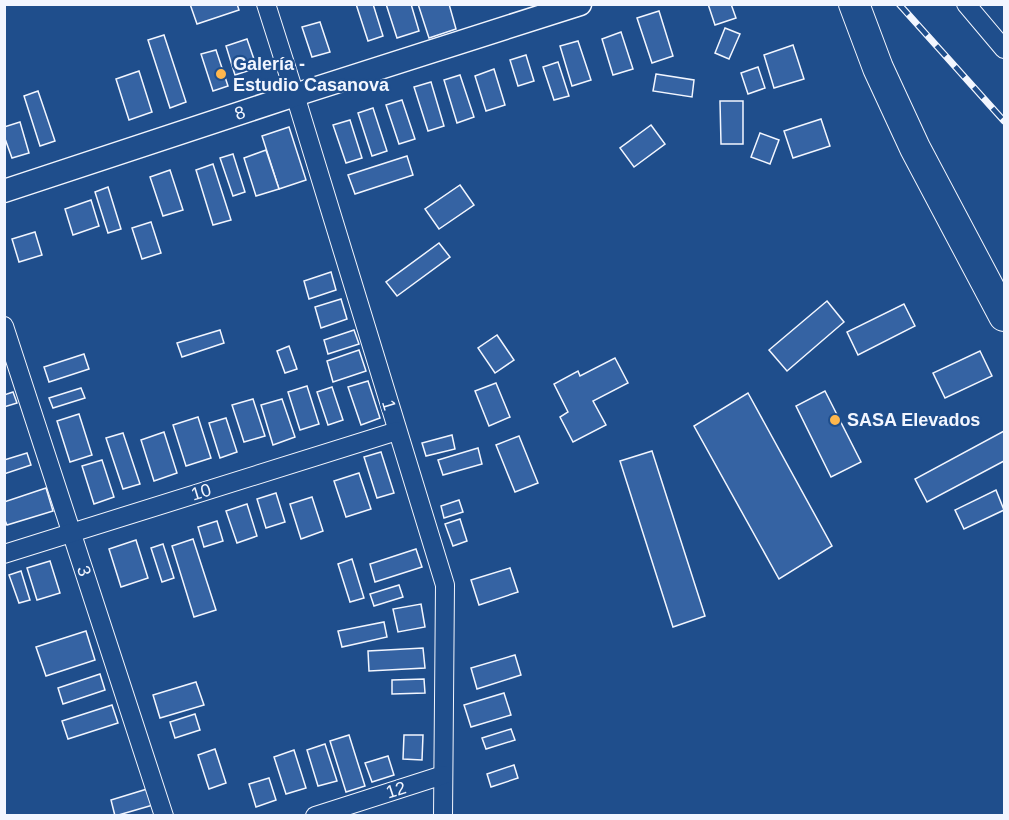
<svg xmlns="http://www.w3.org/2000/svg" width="1009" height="820" font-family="Helvetica,sans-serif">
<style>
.building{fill:#3563a3;stroke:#f2f6ff;stroke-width:1.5}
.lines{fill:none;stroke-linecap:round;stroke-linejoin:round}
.minor-casing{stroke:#f2f6ff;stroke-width:20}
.tertiary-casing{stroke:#f2f6ff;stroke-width:25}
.primary-casing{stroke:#f2f6ff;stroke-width:32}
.minor{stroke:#1f4e8c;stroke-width:18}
.tertiary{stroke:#1f4e8c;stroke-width:22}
.primary{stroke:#1f4e8c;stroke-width:30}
.rail-casing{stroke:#f2f6ff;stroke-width:7}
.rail{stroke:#1f4e8c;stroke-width:4.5;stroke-dasharray:14;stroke-linecap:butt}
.poi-dot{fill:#ffb74d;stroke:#1f4e8c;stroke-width:2}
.labels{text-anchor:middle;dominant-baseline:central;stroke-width:4.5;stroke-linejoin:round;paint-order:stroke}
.poi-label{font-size:18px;font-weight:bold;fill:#f2f6ff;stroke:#1f4e8c;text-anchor:start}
.street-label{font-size:18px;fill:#f2f6ff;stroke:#1f4e8c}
</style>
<rect width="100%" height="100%" fill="#1f4e8c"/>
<g class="building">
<polygon points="190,4 237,4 239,10 197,24"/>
<polygon points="356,4 373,4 383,36 368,41"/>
<polygon points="386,4 411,4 419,31 397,38"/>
<polygon points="418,4 449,4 456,29 429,38"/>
<polygon points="708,4 731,4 736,18 715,25"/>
<polygon points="659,11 673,56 652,63 637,18"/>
<polygon points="320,22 330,52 312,57 302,27"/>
<polygon points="725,28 740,34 729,59 715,53"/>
<polygon points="621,32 633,69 613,75 602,39"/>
<polygon points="164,35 186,102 170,108 148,40"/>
<polygon points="247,39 257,68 235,75 226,46"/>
<polygon points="578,41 591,80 572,86 560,46"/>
<polygon points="793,45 804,79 774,88 764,55"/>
<polygon points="216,50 228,86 213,91 201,54"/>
<polygon points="526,55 534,81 518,86 510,60"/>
<polygon points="558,62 569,96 554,100 543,67"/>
<polygon points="758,67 765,88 748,94 741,73"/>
<polygon points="494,69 505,105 486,111 475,76"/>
<polygon points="139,71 152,112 129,120 116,79"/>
<polygon points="656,74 694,80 692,97 653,91"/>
<polygon points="460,75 474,117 457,123 444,80"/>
<polygon points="431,82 444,126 428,131 414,87"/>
<polygon points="38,91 55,141 40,146 24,96"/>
<polygon points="402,100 415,139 399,144 386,105"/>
<polygon points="720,101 743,101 743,144 721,144"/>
<polygon points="373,108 387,151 372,156 358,113"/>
<polygon points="821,119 830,146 793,158 784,131"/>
<polygon points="350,120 362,158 346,163 333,125"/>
<polygon points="20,122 29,153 12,158 4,136 4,127"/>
<polygon points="651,125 665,144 634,167 620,148"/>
<polygon points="289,127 306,180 279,189 262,136"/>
<polygon points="760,133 779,140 770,164 751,157"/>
<polygon points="266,150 279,189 256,196 244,158"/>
<polygon points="233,154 245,192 233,196 220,158"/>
<polygon points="407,156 413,175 355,194 348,175"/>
<polygon points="213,164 231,220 213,225 196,170"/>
<polygon points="170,170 183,210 163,216 150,177"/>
<polygon points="460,185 474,205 439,229 425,209"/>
<polygon points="108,187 121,229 108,233 95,192"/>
<polygon points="91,200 99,226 73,235 65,209"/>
<polygon points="151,222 161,253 142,259 132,228"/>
<polygon points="35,232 42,255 19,262 12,239"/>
<polygon points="439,243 450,257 397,296 386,282"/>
<polygon points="331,272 336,290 309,299 304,281"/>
<polygon points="341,299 347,319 321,328 315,307"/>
<polygon points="827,301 844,322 787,371 769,350"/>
<polygon points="904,304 915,326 858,355 847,332"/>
<polygon points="220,330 224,343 182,357 177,343"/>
<polygon points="354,330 359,344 328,354 324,340"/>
<polygon points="497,335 514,360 495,373 478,348"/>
<polygon points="289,346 297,369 285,373 277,351"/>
<polygon points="359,350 366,371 333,382 327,361"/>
<polygon points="980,351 992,376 945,398 933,373"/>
<polygon points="84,354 89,369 49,382 44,367"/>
<polygon points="615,358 628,383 593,401 606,425 573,442 560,417 568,412 554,384 578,371 580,376"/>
<polygon points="368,381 380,418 361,425 348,387"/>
<polygon points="496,383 510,417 489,426 475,391"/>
<polygon points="307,386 319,424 300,430 288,392"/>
<polygon points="332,387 343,420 328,425 317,392"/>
<polygon points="81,388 85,398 53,408 49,398"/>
<polygon points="825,391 861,462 831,477 796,406"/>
<polygon points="13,392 17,403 4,407 4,395"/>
<polygon points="748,393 832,546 779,579 694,426"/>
<polygon points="253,399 265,436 244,442 232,405"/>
<polygon points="282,399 295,437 273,445 261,405"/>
<polygon points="79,414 92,455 70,462 57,421"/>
<polygon points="198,417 211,458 186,466 173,425"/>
<polygon points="226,418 237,452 220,458 209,423"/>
<polygon points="1004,431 1004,461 927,502 915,479"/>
<polygon points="164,432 177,473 154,481 141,440"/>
<polygon points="123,433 140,484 123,489 106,438"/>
<polygon points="452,435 455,449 426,456 422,443"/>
<polygon points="519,436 538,483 515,492 496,445"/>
<polygon points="478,448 482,464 443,475 438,460"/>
<polygon points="652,451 705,616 673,627 620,461"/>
<polygon points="381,452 394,493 377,498 364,457"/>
<polygon points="27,453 31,465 4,474 4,460"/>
<polygon points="102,460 114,497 94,504 82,466"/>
<polygon points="359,473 371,509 346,517 334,481"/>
<polygon points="46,488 53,511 7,525 4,518 4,502"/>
<polygon points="996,490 1004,510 964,529 955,510"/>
<polygon points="276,493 285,522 266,528 257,499"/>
<polygon points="312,497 323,531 301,539 290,504"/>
<polygon points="459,500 463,512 444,518 441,506"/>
<polygon points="247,504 257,536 237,543 226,511"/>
<polygon points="460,519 467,541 453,546 445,524"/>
<polygon points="217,521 223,541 204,547 198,527"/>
<polygon points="193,539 216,610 194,617 172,546"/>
<polygon points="136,540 148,578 121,587 109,549"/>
<polygon points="163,544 174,578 162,582 151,548"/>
<polygon points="416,549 422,567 375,582 370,564"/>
<polygon points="352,559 364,598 350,602 338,564"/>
<polygon points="50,561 60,593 37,600 27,568"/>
<polygon points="510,568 518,592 479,605 471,580"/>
<polygon points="21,571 30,600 19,603 9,575"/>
<polygon points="399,585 403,597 374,606 370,594"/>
<polygon points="421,604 425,627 398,632 393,609"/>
<polygon points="384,622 387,637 342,647 338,631"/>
<polygon points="86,631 95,660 46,676 36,647"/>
<polygon points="423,648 425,668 369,671 368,651"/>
<polygon points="515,655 521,675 477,689 471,668"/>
<polygon points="100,674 105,690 63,704 58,688"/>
<polygon points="424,679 425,693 392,694 392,680"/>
<polygon points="196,682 204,705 160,718 153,695"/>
<polygon points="504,693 511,715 471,727 464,705"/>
<polygon points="112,705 118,723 68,739 62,721"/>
<polygon points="195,714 200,730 175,738 170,722"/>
<polygon points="511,729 515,740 486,749 482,738"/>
<polygon points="349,735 365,786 346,792 330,741"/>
<polygon points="404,735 423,735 422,760 403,759"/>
<polygon points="325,744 337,781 318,786 307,750"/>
<polygon points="215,749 226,783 209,789 198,755"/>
<polygon points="294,750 306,788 286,794 274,757"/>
<polygon points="388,756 394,775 372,782 365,763"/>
<polygon points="514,765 518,778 491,787 487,774"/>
<polygon points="269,778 276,800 256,807 249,784"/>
<polygon points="147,789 153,805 115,816 111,800"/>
</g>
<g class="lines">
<defs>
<g id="minor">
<polyline points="266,4 295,95 445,585 443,816"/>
<polyline points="966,4 1004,49"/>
<polyline points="4,326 164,816"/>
<polyline points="4,554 397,431"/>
<polyline points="315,816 443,775"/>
</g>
<polyline id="tertiary" points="4,191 295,95 580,4"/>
<polyline id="primary" points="854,4 878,68 915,148 1004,316"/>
</defs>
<use href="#minor" class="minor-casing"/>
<use href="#tertiary" class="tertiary-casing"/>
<use href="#primary" class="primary-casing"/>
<use href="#minor" class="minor"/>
<use href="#tertiary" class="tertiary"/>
<use href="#primary" class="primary"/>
<defs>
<polyline id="rail" points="899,4 1004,121"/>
</defs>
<use href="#rail" class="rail-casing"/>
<use href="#rail" class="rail"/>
</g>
<g class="poi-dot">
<circle cx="221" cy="74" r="6"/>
<circle cx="835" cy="420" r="6"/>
</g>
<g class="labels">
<g class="poi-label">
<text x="233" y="64">Galería -<tspan x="233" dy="21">Estudio Casanova</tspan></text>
<text x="847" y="420">SASA Elevados</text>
</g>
<g class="street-label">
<text transform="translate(240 113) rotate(-18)">8</text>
<text transform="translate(389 405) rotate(73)">1</text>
<text transform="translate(201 492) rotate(-17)">10</text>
<text transform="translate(84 571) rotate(72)">3</text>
<text transform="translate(396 790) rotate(-18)">12</text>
</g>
</g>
<rect width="1009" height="820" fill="none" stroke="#f2f6ff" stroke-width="12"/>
</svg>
